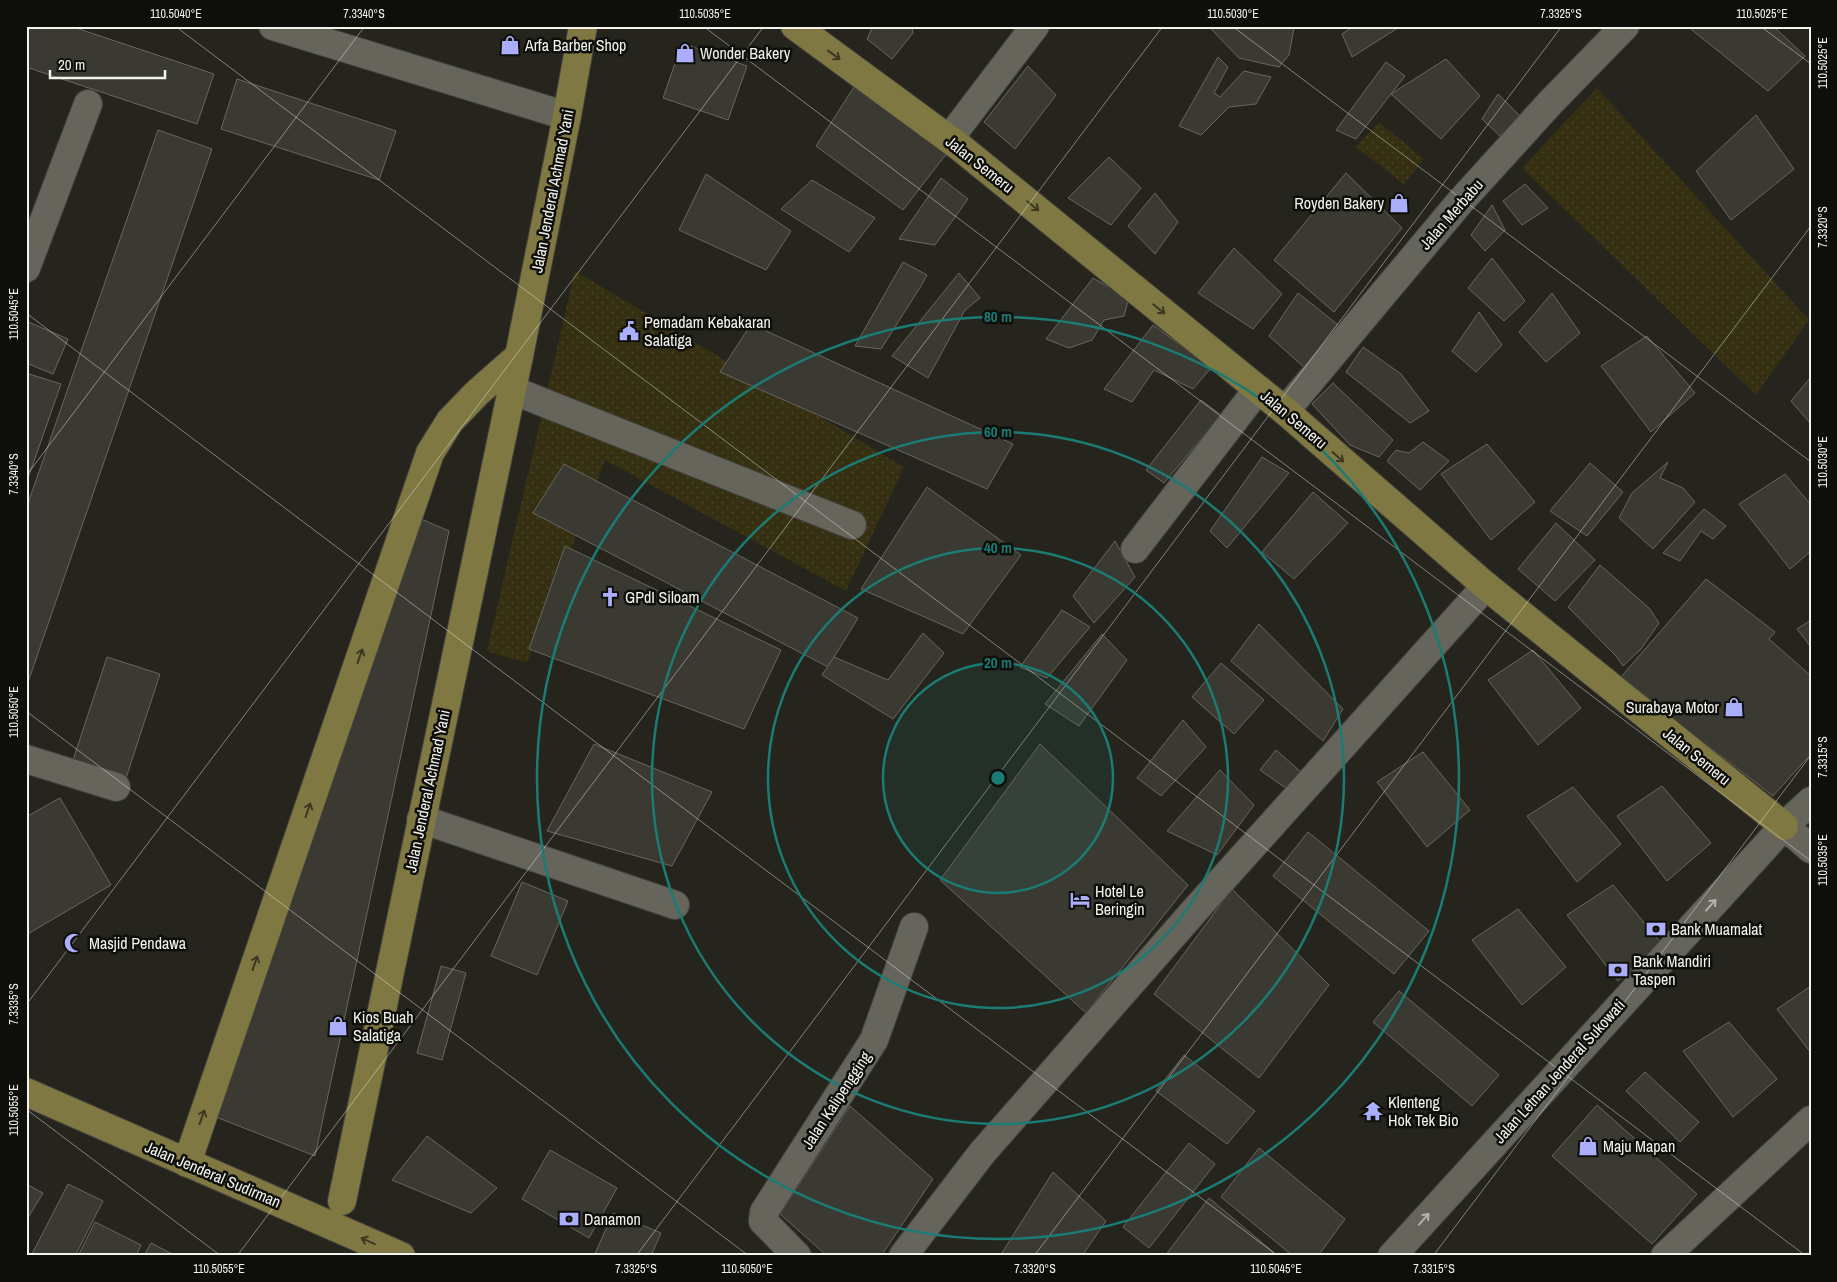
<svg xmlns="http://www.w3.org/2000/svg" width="1837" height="1282" font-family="'Archivo Narrow',sans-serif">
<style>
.grass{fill:url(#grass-dots)}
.building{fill:#3b3a32;stroke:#68675e}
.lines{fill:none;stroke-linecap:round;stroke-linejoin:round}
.minor-casing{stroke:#41403a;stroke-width:30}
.major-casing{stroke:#41403a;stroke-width:30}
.minor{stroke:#66655c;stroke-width:28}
.major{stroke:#807842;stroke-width:28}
.oneway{stroke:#3c3821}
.oneway2{stroke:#b4b3ac}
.ticks{fill:none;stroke:#f3f3ed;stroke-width:1;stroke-opacity:0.45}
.ring{fill:none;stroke:#1a7c74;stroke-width:2.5}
.labels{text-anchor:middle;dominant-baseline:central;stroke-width:5;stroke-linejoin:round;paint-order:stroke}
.poi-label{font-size:16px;fill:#f3f3ed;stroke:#0e0e0b;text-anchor:start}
.street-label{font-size:16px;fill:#f3f3ed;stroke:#0e0e0b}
.centre{fill:#1a7c74;stroke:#0e0e0b;stroke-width:2.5}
.ring-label{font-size:15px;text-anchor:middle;font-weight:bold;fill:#1a7c74;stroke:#0e0e0b;stroke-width:5;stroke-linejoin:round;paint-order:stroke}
.neatline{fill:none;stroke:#f3f3ed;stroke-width:2}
.ticks-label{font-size:12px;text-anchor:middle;fill:#f3f3ed}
</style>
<defs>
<pattern id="grass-dots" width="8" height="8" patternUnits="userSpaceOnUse" patternTransform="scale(1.25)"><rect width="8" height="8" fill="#353012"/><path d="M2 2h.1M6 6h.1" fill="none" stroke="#494429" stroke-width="1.8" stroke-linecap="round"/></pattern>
</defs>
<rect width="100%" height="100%" fill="#26251d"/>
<g class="grass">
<polygon points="1597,88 1809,320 1756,395 1522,168"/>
<polygon points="1379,122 1424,159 1404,184 1356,147"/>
<polygon points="575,271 904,467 846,591 605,460 527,663 487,651"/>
</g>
<g class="building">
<polygon points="26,26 70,26 214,74 197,124 26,67"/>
<polygon points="873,26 912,26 913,33 892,59 867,39"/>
<polygon points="1212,26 1293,26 1294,28 1289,55 1279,67 1239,58 1210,28"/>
<polygon points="1354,26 1401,26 1352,57 1342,34"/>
<polygon points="1687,26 1773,26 1805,56 1768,91"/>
<polygon points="682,43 747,66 728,120 663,98"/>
<polygon points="1218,57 1228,67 1214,93 1220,97 1244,71 1271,77 1256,104 1229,107 1201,135 1179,126"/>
<polygon points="1446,59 1480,96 1441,139 1391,94"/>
<polygon points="1386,62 1405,76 1356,139 1336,130"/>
<polygon points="1028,66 1056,95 1015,149 984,122"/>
<polygon points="237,79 396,131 379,180 221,129"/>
<polygon points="854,87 947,153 903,210 816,146"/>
<polygon points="1498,94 1522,118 1501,137 1482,119"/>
<polygon points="1756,115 1794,169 1731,220 1696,171"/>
<polygon points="158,130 212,149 26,688 26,509"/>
<polygon points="1109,157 1141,188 1111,225 1068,198"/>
<polygon points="1346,173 1402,228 1334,312 1274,260"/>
<polygon points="706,174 791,231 766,270 679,230"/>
<polygon points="941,178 968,199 935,245 899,239"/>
<polygon points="812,180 875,218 849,252 781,209"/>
<polygon points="1525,184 1548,208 1522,225 1503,201"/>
<polygon points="1155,193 1178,222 1155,254 1128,226"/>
<polygon points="1492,205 1505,230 1485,251 1471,235"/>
<polygon points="1234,248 1282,294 1253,329 1198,293"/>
<polygon points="1492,258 1525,301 1504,321 1468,288"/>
<polygon points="903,262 927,275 921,286 881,349 855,346"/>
<polygon points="959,273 980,298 965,310 928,378 892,356"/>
<polygon points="1093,278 1129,298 1124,316 1104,320 1092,340 1069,348 1046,339"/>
<polygon points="1298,293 1342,328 1305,368 1269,336"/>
<polygon points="1552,293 1580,333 1546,362 1519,332"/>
<polygon points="1479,312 1502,345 1476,372 1452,351"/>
<polygon points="26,321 68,339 53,374 26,363"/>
<polygon points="751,324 1013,444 987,489 720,372"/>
<polygon points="1153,325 1198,358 1210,369 1193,389 1154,370 1132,402 1104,389"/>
<polygon points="1647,336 1695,393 1651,432 1601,366"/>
<polygon points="1363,347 1401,374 1429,411 1410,423 1346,372"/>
<polygon points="26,373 61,384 26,484"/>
<polygon points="1811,377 1811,424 1791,401"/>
<polygon points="1333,383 1393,440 1379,457 1350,445 1312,404"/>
<polygon points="1201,400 1221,415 1164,483 1146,470"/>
<polygon points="1423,442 1449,461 1420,490 1387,461 1396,450 1409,453"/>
<polygon points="1487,444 1535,502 1491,540 1441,474"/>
<polygon points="1262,457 1289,473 1227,548 1210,531"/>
<polygon points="1668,462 1660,478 1683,488 1695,502 1653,549 1619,518 1632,493"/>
<polygon points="1590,463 1623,492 1587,536 1550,511"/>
<polygon points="564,464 858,618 828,667 533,513"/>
<polygon points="1785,474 1811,505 1811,551 1790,569 1739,504"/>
<polygon points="927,487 1021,555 963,634 861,589"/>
<polygon points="1313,492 1348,523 1294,579 1262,552"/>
<polygon points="1704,509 1726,526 1713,539 1701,531 1680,561 1663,553"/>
<polygon points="421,519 449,531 315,1156 216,1117"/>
<polygon points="1556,523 1595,560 1555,601 1518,569"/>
<polygon points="1115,541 1135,577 1094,623 1073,596"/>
<polygon points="565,546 781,650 744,729 529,649"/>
<polygon points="1600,565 1649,608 1659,623 1641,649 1623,666 1616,656 1568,607"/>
<polygon points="1706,579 1775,632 1769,639 1811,676 1811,754 1773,796 1620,678"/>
<polygon points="1062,610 1090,627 1047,678 1020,667"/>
<polygon points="1811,620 1811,647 1797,629"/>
<polygon points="1259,624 1343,709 1323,741 1231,661"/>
<polygon points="923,633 944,653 893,719 822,675 834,657 888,680"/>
<polygon points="1102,634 1127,660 1079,726 1045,704"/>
<polygon points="1533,650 1581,708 1538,745 1488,680"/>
<polygon points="107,657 160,674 126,778 73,760"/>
<polygon points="1221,663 1264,700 1234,734 1192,697"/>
<polygon points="1183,720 1206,747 1161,796 1137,778"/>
<polygon points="594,744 712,792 672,866 547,831"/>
<polygon points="1040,744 1188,885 1086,1013 940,880"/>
<polygon points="1276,750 1301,772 1287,789 1260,770"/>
<polygon points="1423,752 1470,810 1427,847 1377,782"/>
<polygon points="1220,770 1254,805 1217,855 1167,831"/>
<polygon points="1662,786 1711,843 1667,881 1617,816"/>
<polygon points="1573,787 1621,844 1577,882 1527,816"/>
<polygon points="60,798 111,885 26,935 26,817"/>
<polygon points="1308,832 1429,931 1394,974 1273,876"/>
<polygon points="522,882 568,901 537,975 491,956"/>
<polygon points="1613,885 1661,943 1618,981 1567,915"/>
<polygon points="1232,889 1329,985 1259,1078 1154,994"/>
<polygon points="1518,909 1566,967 1522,1005 1472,940"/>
<polygon points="441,966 466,973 442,1060 417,1053"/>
<polygon points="1811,986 1811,1053 1777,1009"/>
<polygon points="1399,991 1499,1075 1472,1106 1373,1022"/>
<polygon points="1729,1022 1777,1079 1733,1117 1683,1051"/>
<polygon points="1184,1055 1255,1111 1227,1144 1156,1091"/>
<polygon points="1645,1072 1699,1122 1680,1142 1626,1091"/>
<polygon points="1597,1105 1697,1194 1652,1244 1552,1156"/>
<polygon points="850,1106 933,1179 881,1256 827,1256 780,1214"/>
<polygon points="427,1136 497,1188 471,1213 392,1180"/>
<polygon points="1189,1143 1215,1164 1149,1248 1123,1227"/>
<polygon points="1259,1148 1345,1219 1318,1256 1293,1256 1221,1197"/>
<polygon points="550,1150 617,1188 589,1238 522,1199"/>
<polygon points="1053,1172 1106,1221 1082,1256 1000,1256"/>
<polygon points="26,1184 43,1193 26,1221"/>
<polygon points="68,1184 103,1201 75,1256 31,1256"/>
<polygon points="1209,1198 1215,1203 1278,1256 1165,1256"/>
<polygon points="613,1213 661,1233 651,1256 594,1256"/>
<polygon points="95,1222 141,1245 136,1256 78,1256"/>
<polygon points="151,1243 176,1256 144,1256"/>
</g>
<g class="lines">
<defs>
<g id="minor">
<polyline points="273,26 567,116"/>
<polyline points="949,139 1035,26"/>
<polyline points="26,268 88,104"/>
<polyline points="512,390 852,525"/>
<polyline points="1285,411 1460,202 1550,103 1625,26"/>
<polyline points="1135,549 1258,389"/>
<polyline points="26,759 116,787"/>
<polyline points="421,819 675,905"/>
<polyline points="1784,826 1811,849"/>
<polyline points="797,1256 763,1221 764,1212 874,1040 914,927"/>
<polyline points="903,1256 982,1153 1196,909 1486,586"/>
<polyline points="1392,1256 1784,826 1811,801"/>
<polyline points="1665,1256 1811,1120"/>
</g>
<g id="major">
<polyline points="795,26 961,148 1285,411 1486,586 1784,826"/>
<polyline points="26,1092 401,1256"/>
<polyline points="187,1163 430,453 450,421 477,393 519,356"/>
<polyline points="342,1201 519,356 567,116 583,26"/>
</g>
</defs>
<use href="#minor" class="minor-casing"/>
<use href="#major" class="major-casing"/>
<use href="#minor" class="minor"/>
<use href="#major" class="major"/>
</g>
<defs><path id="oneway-shaft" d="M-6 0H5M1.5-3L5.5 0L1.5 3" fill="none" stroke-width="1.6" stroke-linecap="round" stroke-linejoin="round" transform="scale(1.25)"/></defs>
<g class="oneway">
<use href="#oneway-shaft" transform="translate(834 55) rotate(36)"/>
<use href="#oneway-shaft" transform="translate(1033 206) rotate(39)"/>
<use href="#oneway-shaft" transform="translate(1159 309) rotate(39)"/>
<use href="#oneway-shaft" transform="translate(1338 457) rotate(41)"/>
<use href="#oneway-shaft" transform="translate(360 656) rotate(-71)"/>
<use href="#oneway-shaft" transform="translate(308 810) rotate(-71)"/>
<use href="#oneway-shaft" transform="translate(255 963) rotate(-71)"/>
<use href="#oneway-shaft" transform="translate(202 1117) rotate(-71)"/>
<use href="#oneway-shaft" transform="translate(368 1241) rotate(-156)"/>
</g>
<g class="oneway2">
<use href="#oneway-shaft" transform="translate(1711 905) rotate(-48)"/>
<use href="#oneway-shaft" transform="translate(1424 1219) rotate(-48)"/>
</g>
<path class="ticks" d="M175,26L1806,1256M703,26L1811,861M1232,26L1811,462M1760,26L1811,64M26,313L1278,1256M26,476L365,26M26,711L749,1256M26,1005L764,26M26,1109L221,1256M237,1256L1163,26M636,1256L1562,26M1034,1256L1811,226M1433,1256L1811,755"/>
<circle cx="998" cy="778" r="115" fill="#1a7c74" fill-opacity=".12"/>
<g class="ring">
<circle cx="998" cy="778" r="115"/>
<circle cx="998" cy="778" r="230"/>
<circle cx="998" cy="778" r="346"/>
<circle cx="998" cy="778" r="461"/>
</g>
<defs>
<symbol id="shop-bare" viewBox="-9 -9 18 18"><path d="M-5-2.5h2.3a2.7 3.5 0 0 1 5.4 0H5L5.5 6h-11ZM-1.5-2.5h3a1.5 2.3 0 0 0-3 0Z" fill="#abaffb" stroke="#0e0e0b" stroke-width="2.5" paint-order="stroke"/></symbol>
<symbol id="civic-bare" viewBox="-9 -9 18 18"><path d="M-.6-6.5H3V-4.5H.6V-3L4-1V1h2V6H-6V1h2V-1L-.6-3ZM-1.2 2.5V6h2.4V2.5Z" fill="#abaffb" stroke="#0e0e0b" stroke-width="2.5" paint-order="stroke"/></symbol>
<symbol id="church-bare" viewBox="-9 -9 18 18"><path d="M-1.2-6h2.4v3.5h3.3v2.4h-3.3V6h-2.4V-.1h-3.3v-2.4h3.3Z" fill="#abaffb" stroke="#0e0e0b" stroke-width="2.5" paint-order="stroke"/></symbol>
<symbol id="hotel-bare" viewBox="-9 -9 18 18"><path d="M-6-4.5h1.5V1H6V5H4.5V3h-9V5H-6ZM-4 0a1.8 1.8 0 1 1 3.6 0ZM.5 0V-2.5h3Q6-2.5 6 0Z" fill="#abaffb" stroke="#0e0e0b" stroke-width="2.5" paint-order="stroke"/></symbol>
<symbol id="bank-bare" viewBox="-9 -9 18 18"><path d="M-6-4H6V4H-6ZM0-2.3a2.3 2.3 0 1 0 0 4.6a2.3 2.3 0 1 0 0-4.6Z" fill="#abaffb" stroke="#0e0e0b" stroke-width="2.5" paint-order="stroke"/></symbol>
<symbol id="mosque-bare" viewBox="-9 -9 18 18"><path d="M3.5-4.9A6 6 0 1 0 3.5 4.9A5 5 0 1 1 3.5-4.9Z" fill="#abaffb" stroke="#0e0e0b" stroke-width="2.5" paint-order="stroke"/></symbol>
<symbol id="temple-bare" viewBox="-9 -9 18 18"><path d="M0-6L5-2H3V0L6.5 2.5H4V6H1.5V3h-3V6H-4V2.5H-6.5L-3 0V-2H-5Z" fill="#abaffb" stroke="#0e0e0b" stroke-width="2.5" paint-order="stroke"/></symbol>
</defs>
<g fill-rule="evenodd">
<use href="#shop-bare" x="496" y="31" width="28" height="28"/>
<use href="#shop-bare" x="671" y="39" width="28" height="28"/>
<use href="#shop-bare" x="1385" y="189" width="28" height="28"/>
<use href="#civic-bare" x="615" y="317" width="28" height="28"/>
<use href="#church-bare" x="596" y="583" width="28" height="28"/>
<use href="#shop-bare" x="1720" y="693" width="28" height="28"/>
<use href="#hotel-bare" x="1066" y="886" width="28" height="28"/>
<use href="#bank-bare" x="1642" y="915" width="28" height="28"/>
<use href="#mosque-bare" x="60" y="929" width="28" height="28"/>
<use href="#bank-bare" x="1604" y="956" width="28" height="28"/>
<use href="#shop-bare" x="324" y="1012" width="28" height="28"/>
<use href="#temple-bare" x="1359" y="1097" width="28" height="28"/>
<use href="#shop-bare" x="1574" y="1132" width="28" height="28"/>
<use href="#bank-bare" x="555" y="1205" width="28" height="28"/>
</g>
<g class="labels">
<g class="poi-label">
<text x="525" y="45">Arfa Barber Shop</text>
<text x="700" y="53">Wonder Bakery</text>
<text x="1384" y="203" text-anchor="end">Royden Bakery</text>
<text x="644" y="322">Pemadam Kebakaran<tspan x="644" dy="18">Salatiga</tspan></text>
<text x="625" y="597">GPdI Siloam</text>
<text x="1719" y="707" text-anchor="end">Surabaya Motor</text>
<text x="1095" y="891">Hotel Le<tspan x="1095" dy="18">Beringin</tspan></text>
<text x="1671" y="929">Bank Muamalat</text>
<text x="89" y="943">Masjid Pendawa</text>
<text x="1633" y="961">Bank Mandiri<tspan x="1633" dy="18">Taspen</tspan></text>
<text x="353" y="1017">Kios Buah<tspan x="353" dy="18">Salatiga</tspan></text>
<text x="1388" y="1102">Klenteng<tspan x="1388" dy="18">Hok Tek Bio</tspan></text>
<text x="1603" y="1146">Maju Mapan</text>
<text x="584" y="1219">Danamon</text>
</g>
<g class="street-label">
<text transform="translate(980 164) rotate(38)">Jalan Semeru</text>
<text transform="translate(552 191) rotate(-79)">Jalan Jenderal Achmad Yani</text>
<text transform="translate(1451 214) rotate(-49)">Jalan Merbabu</text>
<text transform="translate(1294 419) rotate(40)">Jalan Semeru</text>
<text transform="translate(1697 756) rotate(39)">Jalan Semeru</text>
<text transform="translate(427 791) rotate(-78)">Jalan Jenderal Achmad Yani</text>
<text transform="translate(1559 1071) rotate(-48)">Jalan Letnan Jenderal Sukowati</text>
<text transform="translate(836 1100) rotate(-57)">Jalan Kalipengging</text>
<text transform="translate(213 1174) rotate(23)">Jalan Jenderal Sudirman</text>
</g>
</g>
<circle cx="998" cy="778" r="8" class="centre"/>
<g class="ring-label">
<text x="998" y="322">80 m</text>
<text x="998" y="437">60 m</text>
<text x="998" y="553">40 m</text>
<text x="998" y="668">20 m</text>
</g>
<rect width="1837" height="1282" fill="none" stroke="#0e0e0b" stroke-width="55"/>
<path d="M50 70v8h115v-8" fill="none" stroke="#f3f3ed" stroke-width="2.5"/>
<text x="58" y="70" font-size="15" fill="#f3f3ed" stroke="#0e0e0b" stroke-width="4" paint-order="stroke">20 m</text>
<rect x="28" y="28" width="1782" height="1226" class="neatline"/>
<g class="ticks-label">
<text x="176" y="18">110.5040°E</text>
<text x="364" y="18">7.3340°S</text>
<text x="705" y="18">110.5035°E</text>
<text x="1233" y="18">110.5030°E</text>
<text x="1561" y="18">7.3325°S</text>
<text x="1762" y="18">110.5025°E</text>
<text transform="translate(1823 63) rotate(-90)" y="4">110.5025°E</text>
<text transform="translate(1823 227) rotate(-90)" y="4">7.3320°S</text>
<text transform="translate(14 314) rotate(-90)" y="4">110.5045°E</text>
<text transform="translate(1823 462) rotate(-90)" y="4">110.5030°E</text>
<text transform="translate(14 474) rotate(-90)" y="4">7.3340°S</text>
<text transform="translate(14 712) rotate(-90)" y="4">110.5050°E</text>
<text transform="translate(1823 757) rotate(-90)" y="4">7.3315°S</text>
<text transform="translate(1823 860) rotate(-90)" y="4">110.5035°E</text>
<text transform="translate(14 1004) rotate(-90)" y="4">7.3335°S</text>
<text transform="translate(14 1110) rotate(-90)" y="4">110.5055°E</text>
<text x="219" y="1273">110.5055°E</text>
<text x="636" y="1273">7.3325°S</text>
<text x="747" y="1273">110.5050°E</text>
<text x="1035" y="1273">7.3320°S</text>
<text x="1276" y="1273">110.5045°E</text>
<text x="1434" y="1273">7.3315°S</text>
</g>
</svg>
